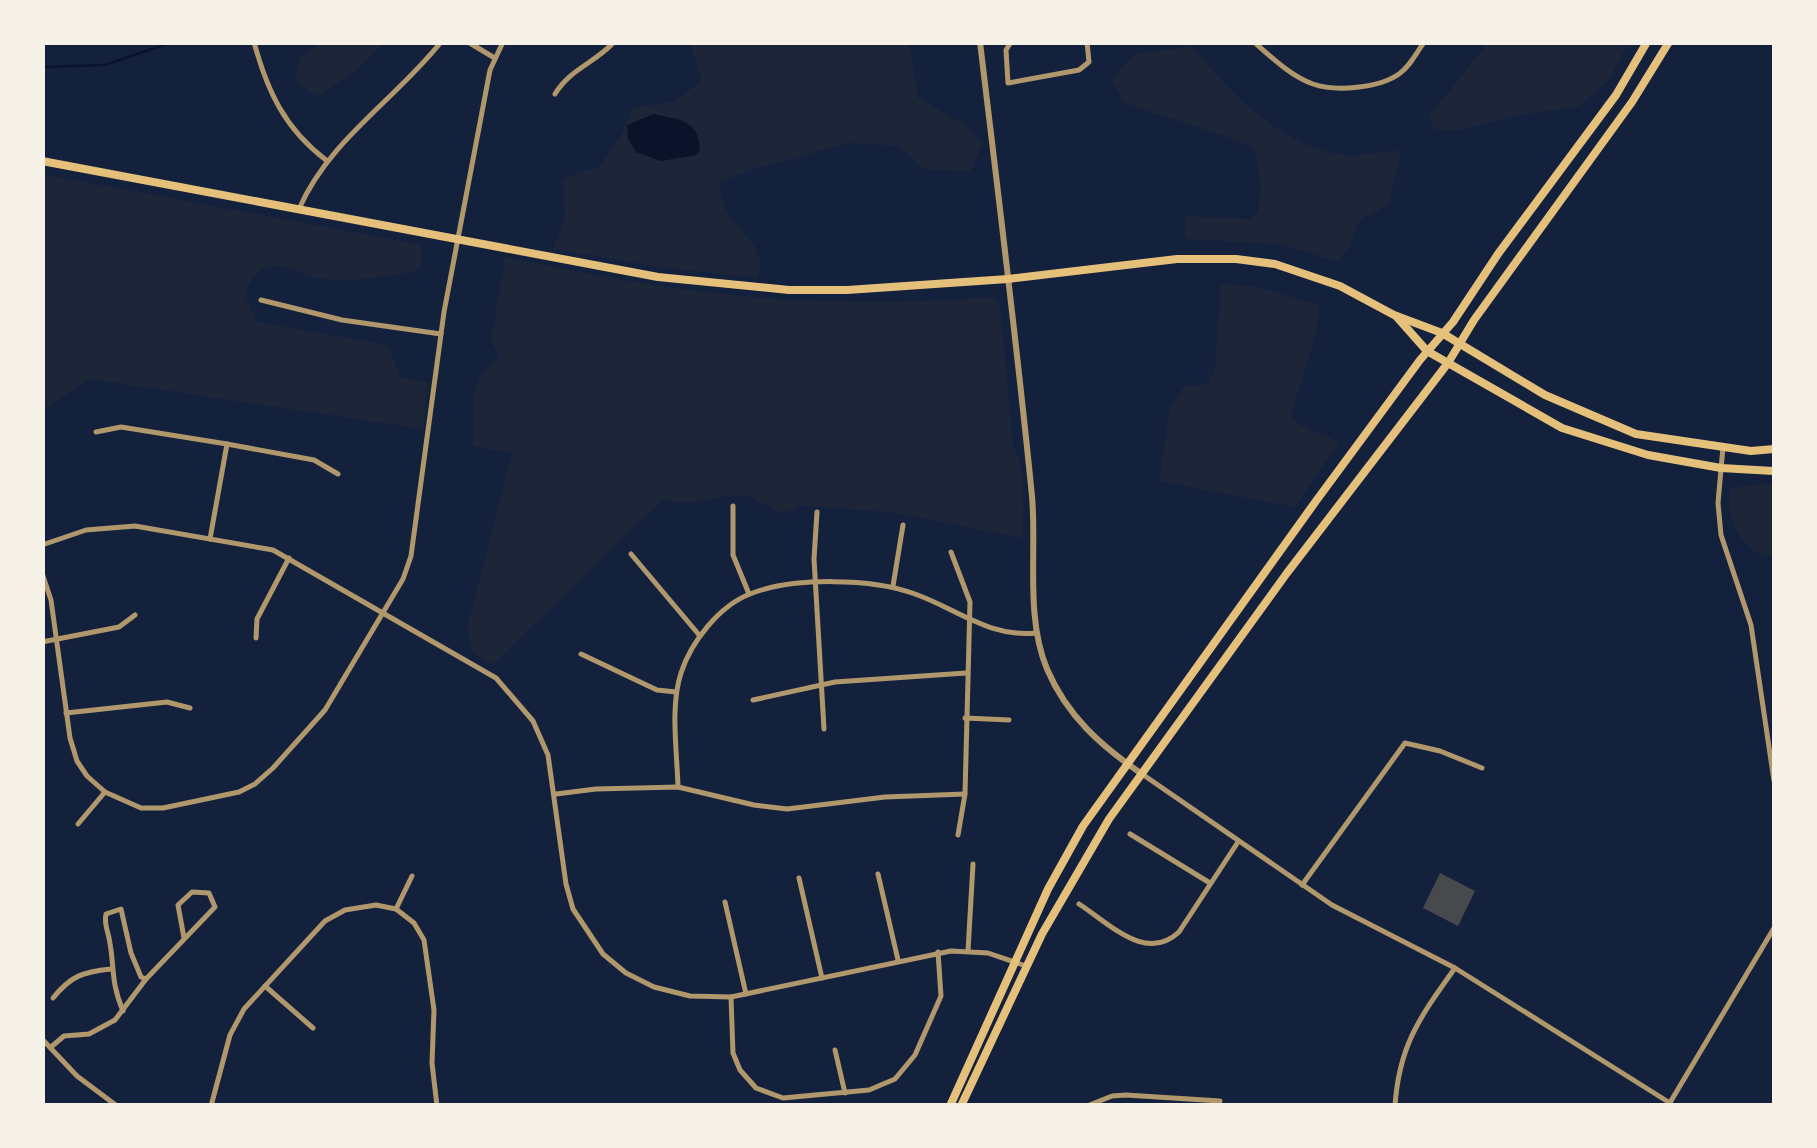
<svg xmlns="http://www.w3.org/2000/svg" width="1817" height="1148" font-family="Roboto,sans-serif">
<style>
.green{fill:#1d2539}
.water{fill:#0b132b}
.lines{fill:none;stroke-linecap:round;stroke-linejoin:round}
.stream{stroke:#0b132b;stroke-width:2.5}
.building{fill:#48494c}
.minor{stroke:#b1986c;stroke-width:5}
.tertiary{stroke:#b1986c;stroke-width:6}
.primary{stroke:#e5c07b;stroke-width:8}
</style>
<rect width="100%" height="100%" fill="#14213d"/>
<g class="green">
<polygon points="322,43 322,42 385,43 347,78 317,96 295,82 300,58"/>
<path d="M690,43H909L918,98L966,125L983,144L970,171L923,169L900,146L850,143L755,168L719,183C721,190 721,200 725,207C736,233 769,245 758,278L665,268L553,249L565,218L563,179L600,166L620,137L633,108L675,101L702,80Z"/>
<polygon points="1488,43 1488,42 1628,43 1609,80 1580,106 1513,116 1460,130 1435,130 1428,117"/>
<path d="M1192,47C1233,93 1277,145 1342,155C1359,157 1380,152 1397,150L1401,154L1388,205L1360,220L1350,246L1337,262L1281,244L1185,239V216L1248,219L1258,212L1261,188L1255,149C1213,129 1167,119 1123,102L1112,80L1134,54Z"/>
<path d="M43,174L422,245L421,265L415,271C384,277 350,283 318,278C303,276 287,263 272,266C257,269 250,281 245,294L257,322L388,345L400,377L428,383L423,429L90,379L43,410Z"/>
<path d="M505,257C542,264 580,273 617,279C741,301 864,308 989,297L1000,303L1013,445C1026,463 1024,515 1022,538L898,513L802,505L782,514L751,497L722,496L693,503L662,500L493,665L471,651L468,624L512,453L473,446C474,407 466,381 500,357L491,341Z"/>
<polygon points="1221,284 1257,287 1319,305 1316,334 1291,414 1298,424 1340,442 1295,507 1159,481 1170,409 1184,387 1208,384 1215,368"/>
<path d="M1774,483V557C1769,556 1763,555 1758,553C1738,543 1722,508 1732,488Z"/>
</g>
<path class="water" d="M654,114C679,120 699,119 700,150L696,155L661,161L636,152L628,139L627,125Z"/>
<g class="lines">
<polyline class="stream" points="42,67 105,65 172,42"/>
</g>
<polygon class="building" points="1440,873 1475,891 1458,926 1423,908"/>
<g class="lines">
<g class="minor">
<path d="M254,42C267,91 285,129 326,160"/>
<polyline points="468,42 493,57"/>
<polyline points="1011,42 1006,50 1008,83 1079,70 1089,62 1087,42"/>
<path d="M1254,42C1271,57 1292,77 1313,84C1336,92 1379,88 1399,74C1410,66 1416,54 1424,42"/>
<path d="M555,94C570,69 595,63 614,42"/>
<path d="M299,209C329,140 395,100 441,42"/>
<polyline points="261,300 342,320 441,334"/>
<polyline points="96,432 121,427 227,444 314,460 338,474"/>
<polyline points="1723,447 1718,503 1721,535 1751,625 1774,781"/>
<polyline points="733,506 733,555 749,594"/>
<polyline points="817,512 814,559 824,729"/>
<polyline points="210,539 227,444"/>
<polyline points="42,545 86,530 135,526 273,550 496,678 533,721 548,755 566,884 573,909 603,954 626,973 654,987 690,996 731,997 951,951 988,953 1026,966"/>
<polyline points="951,552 970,602 965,794 958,835"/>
<polyline points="631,554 700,636"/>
<polyline points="42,573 51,600 70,738 77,761 87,776 105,792 141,808 163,808 239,792 255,784 273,768 325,710 403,579 411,556 444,312 490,70 503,42"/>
<polyline points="893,586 903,525"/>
<polyline points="256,638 257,619 289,558"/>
<polyline points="42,642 119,627 135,615"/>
<polyline points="581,654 657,690 676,692"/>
<polyline points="753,700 835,682 966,673"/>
<polyline points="66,713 167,702 190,708"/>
<polyline points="965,718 1009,720"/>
<polyline points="1142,774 1332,905 1455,968 1670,1103"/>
<path d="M678,787C677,750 670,707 681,673C691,642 719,606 750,594C792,577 873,578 915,594C957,609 990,638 1036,633"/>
<polyline points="556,794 596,789 678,787 754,805 787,809 885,797 965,794"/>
<polyline points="78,824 105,792"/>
<polyline points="1130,834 1210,883"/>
<polyline points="878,874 898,960"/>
<polyline points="799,878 822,978"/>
<polyline points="1302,885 1405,743 1440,751 1482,768"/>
<polyline points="725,902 746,994"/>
<path d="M1079,904C1110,924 1146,963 1179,932L1238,842"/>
<polyline points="396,909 412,876"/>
<polyline points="968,951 973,864"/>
<polyline points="265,986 313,1028"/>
<polyline points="731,997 733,1053 740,1070 756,1088 783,1098 869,1090 895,1079 915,1055 941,996 938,952"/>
<path d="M53,998C71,976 82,972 111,969"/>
<path d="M123,1011C110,980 115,967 109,938C107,928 104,924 106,914L121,909L131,953L141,977L146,979"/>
<polyline points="42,1039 77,1076 117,1106"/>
<polyline points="51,1047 64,1036 89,1034 115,1020 146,979 215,907 209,893 192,892 178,905 184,938"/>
<polyline points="835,1050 845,1093"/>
<polyline points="211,1106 230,1035 244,1009 325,921 345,910 376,905 396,909 414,923 424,940 434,1010 432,1063 437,1106"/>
<polyline points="1087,1106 1112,1096 1126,1095 1220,1101"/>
<path d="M1395,1106C1399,1044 1421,1016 1455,968"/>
<polyline points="1668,1106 1774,928"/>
</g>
<path class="tertiary" d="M980,42C998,193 1017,344 1032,496C1037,552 1025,616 1047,669C1067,716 1101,746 1142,774"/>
<g class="primary">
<polyline points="42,161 658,277 789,290 847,290 1008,279 1177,259 1236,259 1275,264 1340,286 1394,315 1442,333 1545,395 1636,434 1751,451 1774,449"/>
<polyline points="1396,316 1427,351 1562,428 1648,455 1721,468 1774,471"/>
<polyline points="950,1106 1048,889 1083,826 1316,501 1420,360 1453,322 1498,254 1616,95 1647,42"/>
<polyline points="961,1106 1042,934 1109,819 1287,573 1448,363 1474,320 1632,102 1669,42"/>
</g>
</g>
<rect width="1817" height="1148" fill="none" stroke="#f6f1e7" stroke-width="90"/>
</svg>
